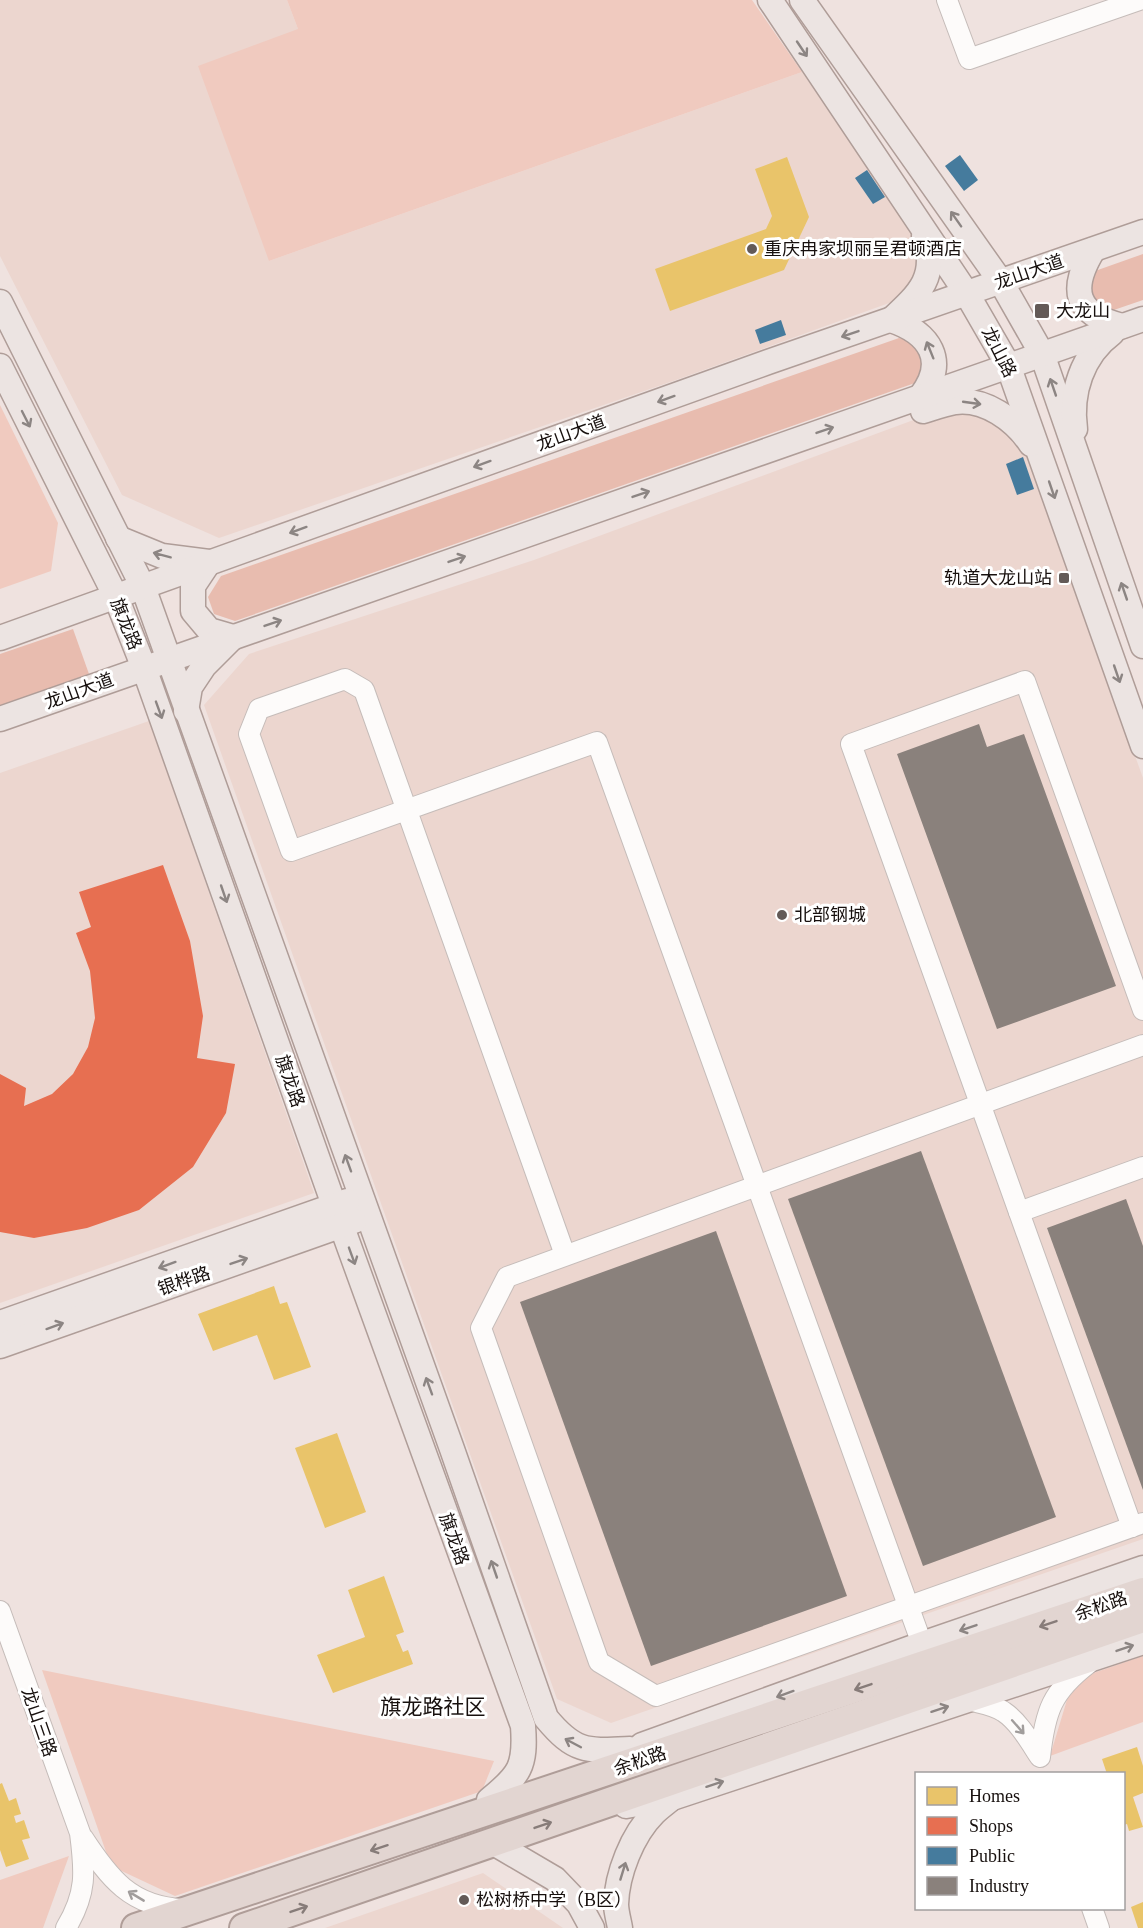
<svg xmlns="http://www.w3.org/2000/svg" width="1143" height="1928" font-family="'Times New Roman','Noto Sans SC',serif">
<style>
.built{fill:#ecd6cf}
.green{fill:#f0cabf}
.forest{fill:#e8bcaf}
.homes{fill:#e9c46a}
.shops{fill:#e76f51}
.public{fill:#457b9d}
.industry{fill:#8a817c}
.lines{fill:none;stroke-linecap:round;stroke-linejoin:round}
.minor-casing{stroke:#c5bcb9;stroke-width:22}
.major-casing{stroke:#af9d98;stroke-width:27}
.highway-casing{stroke:#af9d98;stroke-width:32}
.minor{stroke:#fdfbfa;stroke-width:20}
.major{stroke:#ece4e2;stroke-width:24}
.highway{stroke:#e2d5d1;stroke-width:28}
.oneway{stroke:#8c8583}
.oneway2{stroke:#877c79}
.oneway3{stroke:#a19d9c}
.poi-dot{fill:#635a57;stroke:#fff;stroke-width:2}
.labels{text-anchor:middle;dominant-baseline:central;stroke-width:6;stroke-linejoin:round;paint-order:stroke}
.poi-label{font-size:18px;fill:#17100e;stroke:#fff;text-anchor:start}
.street-label{font-size:18px;fill:#17100e;stroke:#fff}
.quarter-label{font-size:21px;fill:#17100e;stroke:#fff}
</style>
<rect width="100%" height="100%" fill="#efe2df"/>
<g class="built">
<polygon points="0,0 287,0 298,29 269,261 802,72 918,238 922,267 902,298 889,303 676,380 219,538 122,495 0,256"/>
<polygon points="972,410 1023,443 1143,778 1143,1539 611,1723 557,1699 204,705 249,654 534,560 927,415"/>
<polygon points="149,721 314,1193 0,1303 0,773"/>
<polygon points="483,1873 563,1928 325,1928"/>
</g>
<g class="green">
<polygon points="287,0 752,0 802,72 269,261 198,66 298,29"/>
<polygon points="0,405 58,523 51,571 0,589"/>
<polygon points="1143,1656 1143,1722 1050,1756 1073,1680"/>
<polygon points="42,1670 494,1761 482,1791 175,1896 111,1866"/>
<polygon points="69,1856 43,1928 0,1928 0,1880"/>
</g>
<g class="forest">
<path d="M1143,254V300L1108,312C1090,299 1089,292 1095,271Z"/>
<polygon points="899,338 917,343 924,367 915,383 235,621 214,614 208,597 221,576"/>
<polygon points="73,629 89,674 0,706 0,654"/>
</g>
<g class="homes">
<polygon points="787,157 809,217 784,270 670,311 655,269 766,229 772,216 755,169"/>
<polygon points="274,1286 280,1304 287,1302 311,1367 274,1380 257,1335 213,1351 198,1314"/>
<polygon points="337,1433 366,1512 325,1528 295,1448"/>
<polygon points="384,1576 404,1632 396,1635 403,1652 408,1650 413,1664 333,1693 317,1655 365,1637 348,1590"/>
<polygon points="1137,1747 1143,1766 1143,1793 1133,1797 1143,1827 1129,1831 1127,1824 1124,1825 1124,1774 1107,1774 1102,1759"/>
<polygon points="2,1783 9,1801 16,1798 21,1814 14,1816 16,1823 24,1820 30,1838 22,1840 29,1859 6,1867 0,1850 0,1784"/>
<polygon points="1143,1902 1143,1928 1138,1928 1131,1907"/>
</g>
<polygon class="shops" points="163,865 190,941 203,1016 197,1058 235,1064 226,1113 193,1167 139,1210 87,1228 34,1238 0,1232 0,1074 26,1088 24,1106 52,1094 73,1074 88,1047 95,1018 90,971 76,933 91,927 79,892"/>
<g class="public">
<polygon points="960,155 978,180 964,191 945,166"/>
<polygon points="867,170 885,197 873,204 855,178"/>
<polygon points="781,320 786,335 760,344 755,330"/>
<polygon points="1023,457 1034,489 1017,495 1006,464"/>
</g>
<g class="industry">
<polygon points="979,724 987,747 1024,734 1116,986 997,1029 897,754"/>
<polygon points="921,1151 1056,1517 923,1566 788,1199"/>
<polygon points="1126,1199 1143,1246 1143,1490 1047,1228"/>
<polygon points="716,1231 847,1596 651,1666 520,1302"/>
</g>
<g class="lines">
<defs>
<g id="minor">
<polyline points="947,0 969,59 1139,0"/>
<polyline points="1143,1045 507,1277 481,1328 599,1662 656,1696 1143,1523"/>
<polyline points="1019,1212 1143,1167"/>
<polyline points="565,1255 364,690 345,679 259,709 249,734 291,851 597,742 922,1644"/>
<polyline points="1132,1527 851,744 1025,681 1143,1010"/>
<path d="M0,1611L80,1833C85,1872 87,1893 66,1928"/>
<path d="M968,1700C980,1703 994,1705 1004,1712C1019,1722 1030,1742 1040,1757C1045,1711 1052,1691 1089,1663"/>
<path d="M83,1838C109,1878 131,1907 183,1909"/>
<polyline points="1092,1908 1099,1928"/>
</g>
<g id="major">
<polyline points="770,0 967,294 1008,365 1143,746"/>
<polyline points="802,0 1001,282 1042,354 1143,646"/>
<path d="M1093,250C1069,290 1075,314 1122,326"/>
<path d="M0,302L143,587L452,1449L546,1718C575,1753 587,1751 630,1749"/>
<path d="M0,366L116,597L144,668L334,1205L523,1726C526,1766 520,1775 489,1800"/>
<path d="M921,396C948,361 930,333 891,320C919,294 939,276 924,236"/>
<path d="M923,411C933,408 944,404 955,402C985,398 1015,420 1031,444"/>
<path d="M1075,429C1070,393 1082,355 1112,333"/>
<polyline points="118,538 162,556 209,562 193,586 193,611 209,630 233,637 204,666 190,687 186,711"/>
<polyline points="0,638 768,362 1143,232"/>
<polyline points="0,719 1143,319"/>
<polyline points="0,1323 347,1201"/>
<polyline points="0,1346 354,1221"/>
<polyline points="642,1745 922,1644 1143,1568"/>
<polyline points="626,1806 672,1798 1143,1642"/>
<polyline points="492,1842 555,1879 579,1904 592,1928"/>
<path d="M620,1928C619,1921 616,1912 616,1904C617,1874 632,1835 654,1813C659,1808 666,1803 672,1798"/>
</g>
<g id="highway">
<polyline points="136,1928 1143,1592"/>
<polyline points="244,1928 1143,1618"/>
</g>
</defs>
<use href="#minor" class="minor-casing"/>
<use href="#major" class="major-casing"/>
<use href="#highway" class="highway-casing"/>
<use href="#minor" class="minor"/>
<use href="#major" class="major"/>
<use href="#highway" class="highway"/>
</g>
<defs><path id="oneway-shaft" d="M-6 0H5M1.5-3L5.5 0L1.5 3" fill="none" stroke-width="1.6" stroke-linecap="round" stroke-linejoin="round" transform="scale(1.5)"/></defs>
<g class="oneway">
<use href="#oneway-shaft" transform="translate(802 49) rotate(56)"/>
<use href="#oneway-shaft" transform="translate(956 219) rotate(-125)"/>
<use href="#oneway-shaft" transform="translate(850 334) rotate(161)"/>
<use href="#oneway-shaft" transform="translate(930 350) rotate(-112)"/>
<use href="#oneway-shaft" transform="translate(1053 387) rotate(-109)"/>
<use href="#oneway-shaft" transform="translate(666 399) rotate(160)"/>
<use href="#oneway-shaft" transform="translate(972 403) rotate(8)"/>
<use href="#oneway-shaft" transform="translate(26 419) rotate(63)"/>
<use href="#oneway-shaft" transform="translate(825 430) rotate(-19)"/>
<use href="#oneway-shaft" transform="translate(482 464) rotate(160)"/>
<use href="#oneway-shaft" transform="translate(1052 490) rotate(71)"/>
<use href="#oneway-shaft" transform="translate(641 494) rotate(-19)"/>
<use href="#oneway-shaft" transform="translate(298 530) rotate(160)"/>
<use href="#oneway-shaft" transform="translate(162 555) rotate(-165)"/>
<use href="#oneway-shaft" transform="translate(457 559) rotate(-19)"/>
<use href="#oneway-shaft" transform="translate(1124 591) rotate(-109)"/>
<use href="#oneway-shaft" transform="translate(273 623) rotate(-19)"/>
<use href="#oneway-shaft" transform="translate(1117 674) rotate(71)"/>
<use href="#oneway-shaft" transform="translate(159 710) rotate(70)"/>
<use href="#oneway-shaft" transform="translate(224 894) rotate(71)"/>
<use href="#oneway-shaft" transform="translate(348 1163) rotate(-110)"/>
<use href="#oneway-shaft" transform="translate(352 1256) rotate(70)"/>
<use href="#oneway-shaft" transform="translate(239 1261) rotate(-19)"/>
<use href="#oneway-shaft" transform="translate(167 1265) rotate(160)"/>
<use href="#oneway-shaft" transform="translate(55 1326) rotate(-20)"/>
<use href="#oneway-shaft" transform="translate(429 1386) rotate(-110)"/>
<use href="#oneway-shaft" transform="translate(494 1569) rotate(-109)"/>
<use href="#oneway-shaft" transform="translate(968 1628) rotate(161)"/>
<use href="#oneway-shaft" transform="translate(1125 1648) rotate(-19)"/>
<use href="#oneway-shaft" transform="translate(785 1694) rotate(160)"/>
<use href="#oneway-shaft" transform="translate(940 1709) rotate(-18)"/>
<use href="#oneway-shaft" transform="translate(573 1743) rotate(-152)"/>
<use href="#oneway-shaft" transform="translate(715 1784) rotate(-18)"/>
<use href="#oneway-shaft" transform="translate(623 1871) rotate(-73)"/>
</g>
<g class="oneway2">
<use href="#oneway-shaft" transform="translate(1048 1624) rotate(161)"/>
<use href="#oneway-shaft" transform="translate(863 1687) rotate(161)"/>
<use href="#oneway-shaft" transform="translate(543 1825) rotate(-19)"/>
<use href="#oneway-shaft" transform="translate(379 1848) rotate(162)"/>
<use href="#oneway-shaft" transform="translate(299 1909) rotate(-19)"/>
</g>
<g class="oneway3">
<use href="#oneway-shaft" transform="translate(1018 1727) rotate(49)"/>
<use href="#oneway-shaft" transform="translate(136 1896) rotate(-149)"/>
</g>
<g class="poi-dot">
<circle cx="752" cy="249" r="6"/>
<rect x="1034" y="303" width="16" height="16" rx="3"/>
<rect x="1058" y="572" width="12" height="12" rx="3"/>
<circle cx="782" cy="915" r="6"/>
<circle cx="464" cy="1900" r="6"/>
</g>
<g class="labels">
<g class="poi-label">
<text x="764" y="249">重庆冉家坝丽呈君顿酒店</text>
<text x="1056" y="311">大龙山</text>
<text x="1052" y="578" text-anchor="end">轨道大龙山站</text>
<text x="794" y="915">北部钢城</text>
<text x="476" y="1900">松树桥中学（B区）</text>
</g>
<g class="street-label">
<text transform="translate(1029 272) rotate(-19)">龙山大道</text>
<text transform="translate(999 352) rotate(63)">龙山路</text>
<text transform="translate(571 433) rotate(-20)">龙山大道</text>
<text transform="translate(126 624) rotate(68)">旗龙路</text>
<text transform="translate(79 691) rotate(-20)">龙山大道</text>
<text transform="translate(290 1081) rotate(71)">旗龙路</text>
<text transform="translate(184 1281) rotate(-19)">银桦路</text>
<text transform="translate(454 1539) rotate(70)">旗龙路</text>
<text transform="translate(1101 1606) rotate(-19)">余松路</text>
<text transform="translate(39 1722) rotate(71)">龙山三路</text>
<text transform="translate(640 1761) rotate(-19)">余松路</text>
</g>
<g class="quarter-label">
<text x="433" y="1707">旗龙路社区</text>
</g>
</g>
<rect x="915" y="1772" width="210" height="138" fill="#ffffff" stroke="#a29f9f" stroke-width="1.5"/>
<rect x="927" y="1787" width="30" height="18" fill="#e9c46a" stroke="#a29f9f" stroke-width="1.5"/>
<text x="969" y="1802" font-size="18" fill="#17100e">Homes</text>
<rect x="927" y="1817" width="30" height="18" fill="#e76f51" stroke="#a29f9f" stroke-width="1.5"/>
<text x="969" y="1832" font-size="18" fill="#17100e">Shops</text>
<rect x="927" y="1847" width="30" height="18" fill="#457b9d" stroke="#a29f9f" stroke-width="1.5"/>
<text x="969" y="1862" font-size="18" fill="#17100e">Public</text>
<rect x="927" y="1877" width="30" height="18" fill="#8a817c" stroke="#a29f9f" stroke-width="1.5"/>
<text x="969" y="1892" font-size="18" fill="#17100e">Industry</text>
</svg>
